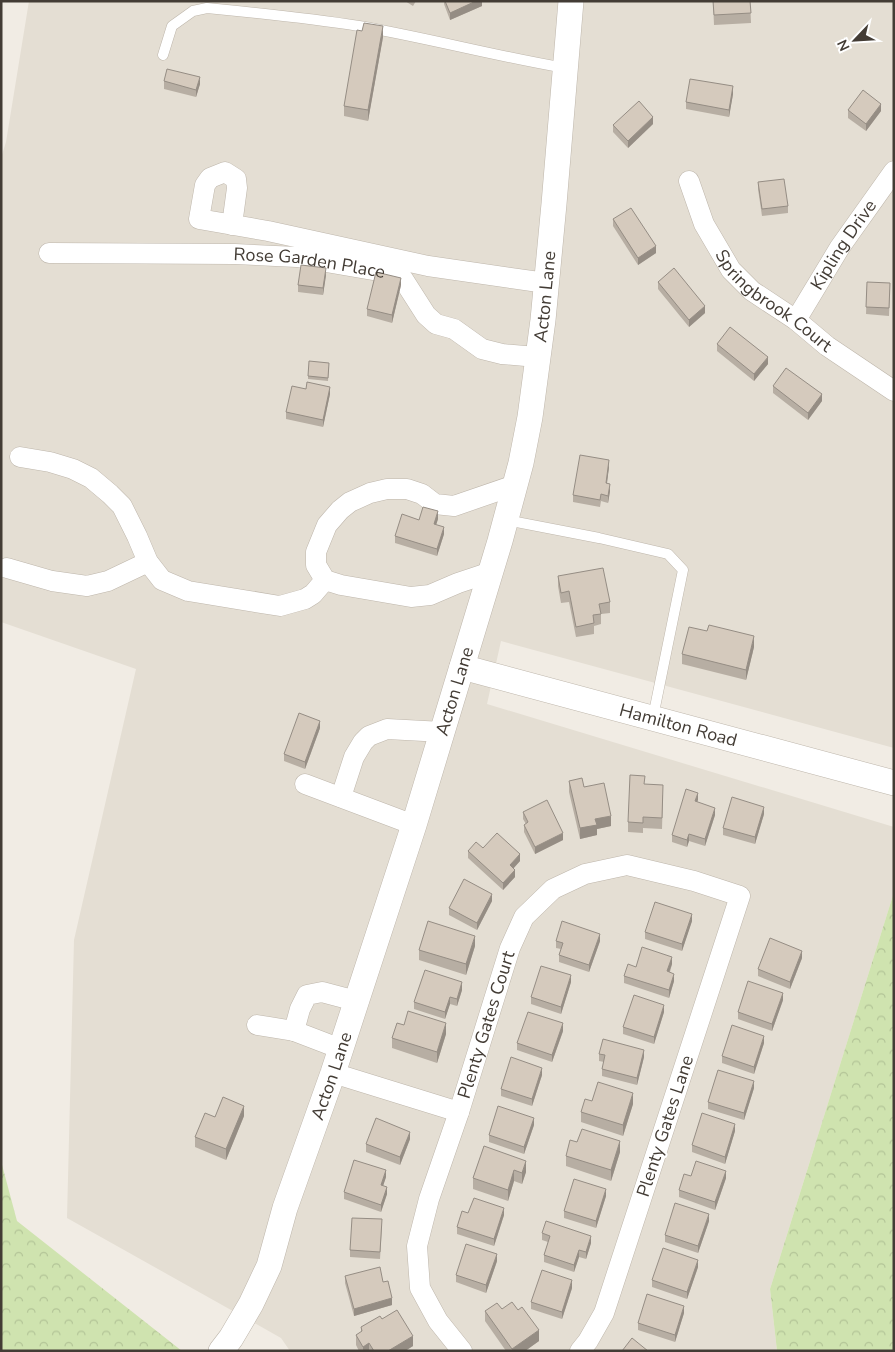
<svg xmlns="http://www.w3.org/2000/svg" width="895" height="1352" font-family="'Nunito Sans',sans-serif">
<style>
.residential{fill:#e4ded3}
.forest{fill:url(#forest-crowns)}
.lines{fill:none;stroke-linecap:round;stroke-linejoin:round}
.service-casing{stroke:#beb6ab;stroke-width:11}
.minor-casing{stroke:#beb6ab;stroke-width:21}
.tertiary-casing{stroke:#beb6ab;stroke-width:26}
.service{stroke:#fff;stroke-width:10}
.minor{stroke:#fff;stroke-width:20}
.tertiary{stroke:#fff;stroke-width:25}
.wall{fill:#b7aea3}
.shaded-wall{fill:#958d84}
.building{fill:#d5cabd;stroke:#958d84}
.labels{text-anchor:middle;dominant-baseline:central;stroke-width:4;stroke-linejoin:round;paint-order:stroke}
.street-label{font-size:18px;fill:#433c35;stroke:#fff}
</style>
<defs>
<pattern id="forest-crowns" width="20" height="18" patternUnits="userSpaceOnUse" patternTransform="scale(1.25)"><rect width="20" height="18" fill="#cfe3af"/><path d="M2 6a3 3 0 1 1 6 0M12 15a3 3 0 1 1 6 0" fill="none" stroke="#b3c497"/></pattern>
</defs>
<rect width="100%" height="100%" fill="#f1ece4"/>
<polygon class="residential" points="29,1 894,1 894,748 501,641 487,704 894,827 894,892 770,1289 777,1351 290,1351 281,1338 67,1218 74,940 136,669 1,622 1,158 6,142"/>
<g class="forest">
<polygon points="894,892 894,1351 777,1351 770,1289"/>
<polygon points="1,1161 17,1221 182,1351 1,1351"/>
</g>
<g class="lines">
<defs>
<g id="service">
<path d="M163,55L172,26L193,11L207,8C258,13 308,18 359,26C428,38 495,56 565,68"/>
<polyline points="506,520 599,538 668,554 683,570 653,717"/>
</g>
<g id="minor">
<path id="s1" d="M689,181L704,224L731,270L752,291L796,320L827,346L894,391"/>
<polyline points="232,225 237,188 236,179 225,172 210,178 205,185 199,219 268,231 428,266 546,283"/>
<path id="s2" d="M49,253L235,254L297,257L396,274L403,279L426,315L436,324L454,329L482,349L502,354L537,357"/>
<path id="s3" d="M796,320L840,247L894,171"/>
<polyline points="20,457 50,462 73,469 91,478 110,494 122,506 137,536 148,562 162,580 188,591 280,606 305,599 313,594 325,580"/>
<polyline points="7,568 52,581 87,586 108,581 148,562"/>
<polyline points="491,572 458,583 430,595 411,597 341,585 325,580 316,565 316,552 327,525 340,510 350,502 370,493 387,489 407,489 422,494 435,504 454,506 515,485"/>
<polyline points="305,784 414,825"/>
<polyline points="341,797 354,757 363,742 369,736 387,729 443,732"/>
<polyline points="257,1025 294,1031 341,1049"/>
<polyline points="294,1031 300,1009 307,995 322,992 356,1001"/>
<polyline points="333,1073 459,1112"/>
<path id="s4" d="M462,1351L438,1321L420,1288L417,1246L429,1199L459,1112L510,948L524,917L553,889L585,874L627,865L694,881L740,896L604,1313L588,1341L580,1351"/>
</g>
<g id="tertiary">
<path id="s5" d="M462,667L894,783"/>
<path id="s6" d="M221,1351L231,1338L251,1304L269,1266L285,1208L333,1073L414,825L500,541L521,463L530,417L543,320L554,204L571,1"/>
</g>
</defs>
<use href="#service" class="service-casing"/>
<use href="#minor" class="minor-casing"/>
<use href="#tertiary" class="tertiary-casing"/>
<use href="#service" class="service"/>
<use href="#minor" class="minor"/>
<use href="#tertiary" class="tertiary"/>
</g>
<g class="wall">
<polygon points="405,1 416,1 413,6"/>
<polygon points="444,1 482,1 482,6 450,20 444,4"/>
<polygon points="713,1 750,1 751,23 714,25"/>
<polygon points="362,31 383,37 368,121 344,116 344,106"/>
<polygon points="164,81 200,84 196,97 164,89"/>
<polygon points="733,94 729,117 686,109 686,102"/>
<polygon points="848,110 881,111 866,131 848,118"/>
<polygon points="653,124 628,148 613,132 613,125"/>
<polygon points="758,182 788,206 788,213 762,216 758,189"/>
<polygon points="613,219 656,253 638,265 613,226"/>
<polygon points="326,275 323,295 298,292 298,285"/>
<polygon points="658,282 705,313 689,327 658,289"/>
<polygon points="867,282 890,290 889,316 866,314"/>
<polygon points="401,285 392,323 367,316 367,309"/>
<polygon points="717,344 768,364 754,381 717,351"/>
<polygon points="329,367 328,381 308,379 308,376"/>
<polygon points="773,386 822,401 808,420 773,393"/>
<polygon points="306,389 330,394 323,427 286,419 286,412"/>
<polygon points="609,467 607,483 610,491 608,503 601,501 600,507 573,502 573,495"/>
<polygon points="438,519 436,525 444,534 437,556 395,543 395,536 419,520"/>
<polygon points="558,576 610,602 610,613 601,614 601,624 594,626 594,634 576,637 569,602 561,603 558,586"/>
<polygon points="754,647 746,680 682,664 682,654"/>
<polygon points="320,728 305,769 284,761 284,754"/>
<polygon points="569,781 584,787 611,826 597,829 597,835 580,839 569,792"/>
<polygon points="663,795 662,829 643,828 643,833 628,832 628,822"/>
<polygon points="698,800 697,802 715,815 705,846 689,841 687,847 672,842 672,835"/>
<polygon points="523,812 563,840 535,854 524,832 524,825 526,824 523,819"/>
<polygon points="764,814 755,844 723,835 723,828"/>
<polygon points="483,848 520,861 513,869 515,877 503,890 468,858 468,851"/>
<polygon points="492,901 477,930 449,915 449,908"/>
<polygon points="692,921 682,951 645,939 645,932"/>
<polygon points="556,941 600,941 589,972 559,962 559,955 561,949 556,948"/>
<polygon points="475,946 466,975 419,960 419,950"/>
<polygon points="802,958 790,989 758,976 758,969"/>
<polygon points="672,964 670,972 674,981 669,998 624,983 624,976 636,967"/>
<polygon points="571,982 561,1014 531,1004 531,997"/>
<polygon points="462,990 457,1006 450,1004 445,1019 414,1009 414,1002"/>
<polygon points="783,1000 772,1031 738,1019 738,1012"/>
<polygon points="664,1012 654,1044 623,1034 623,1027"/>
<polygon points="404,1025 446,1034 437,1063 392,1048 392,1038"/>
<polygon points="563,1031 552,1062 517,1050 517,1043"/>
<polygon points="764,1043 754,1074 722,1063 722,1056"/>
<polygon points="599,1054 644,1057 637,1085 602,1076 602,1069 604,1062 599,1061"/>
<polygon points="542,1075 532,1106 501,1096 501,1089"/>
<polygon points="754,1088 744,1120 708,1109 708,1102"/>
<polygon points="592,1101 633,1104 623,1136 581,1122 581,1112"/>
<polygon points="244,1116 226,1160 195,1147 195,1137 215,1117"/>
<polygon points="534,1125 524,1154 489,1142 489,1135"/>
<polygon points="735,1131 725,1164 692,1152 692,1145"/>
<polygon points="410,1139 400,1165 366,1152 366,1144"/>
<polygon points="484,1146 526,1172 522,1184 514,1181 508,1201 473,1189 473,1178"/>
<polygon points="620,1152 611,1181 566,1166 566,1156"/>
<polygon points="386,1177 383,1186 387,1194 381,1212 344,1199 344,1192"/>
<polygon points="726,1178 715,1210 679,1197 679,1190"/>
<polygon points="606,1196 596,1228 564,1218 564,1211"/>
<polygon points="468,1213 504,1215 494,1246 457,1234 457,1227"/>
<polygon points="709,1221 698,1253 665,1242 665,1235"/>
<polygon points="382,1226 380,1259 350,1257 350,1250"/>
<polygon points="542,1233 591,1243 586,1259 579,1257 574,1272 544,1262 544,1255 548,1242 542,1240"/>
<polygon points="497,1261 486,1293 456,1282 456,1275"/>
<polygon points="698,1267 687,1299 652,1287 652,1280"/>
<polygon points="345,1276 383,1282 392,1305 354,1316 345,1283"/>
<polygon points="572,1288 562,1319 531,1309 531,1302"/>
<polygon points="502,1309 539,1341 525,1351 506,1351 485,1321 485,1311"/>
<polygon points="684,1313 675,1342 638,1330 638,1323"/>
<polygon points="382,1319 413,1346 405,1351 359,1351 356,1345 356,1335 361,1332 361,1327"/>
</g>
<g class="shaded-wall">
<polygon points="476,1 482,1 482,6 450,20 450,13"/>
<polygon points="383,26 383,37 368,121 368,110"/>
<polygon points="200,77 200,84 196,97 196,90"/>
<polygon points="733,86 733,94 729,117 729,110"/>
<polygon points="881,104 881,111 866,131 866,124"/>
<polygon points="653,117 653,124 628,148 628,141"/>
<polygon points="656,246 656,253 638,265 638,258"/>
<polygon points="326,268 326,275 323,295 323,288"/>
<polygon points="401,278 401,285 392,323 392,315"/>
<polygon points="705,306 705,313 689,327 689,320"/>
<polygon points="768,357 768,364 754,381 754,374"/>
<polygon points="330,387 330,394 323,427 323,420"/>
<polygon points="822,394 822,401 808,420 808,413"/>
<polygon points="609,460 609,467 606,490 606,483"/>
<polygon points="610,484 610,491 608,503 608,496"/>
<polygon points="438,511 438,519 434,531 434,524"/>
<polygon points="444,527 444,534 437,556 437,549"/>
<polygon points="754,636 754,647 746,680 746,670"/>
<polygon points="320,721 320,728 305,769 305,762"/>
<polygon points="698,793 698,800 695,808 695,801"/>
<polygon points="764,807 764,814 755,844 755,837"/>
<polygon points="715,808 715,815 705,846 705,839"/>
<polygon points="611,816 611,826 597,829 597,835 580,839 580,828 595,819"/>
<polygon points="563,833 563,840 535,854 535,847"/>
<polygon points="689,834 689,841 687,847 687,840"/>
<polygon points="520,854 520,861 510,872 510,865"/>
<polygon points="515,870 515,877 503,890 503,883"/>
<polygon points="492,894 492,901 477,930 477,923"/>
<polygon points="692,914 692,921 682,951 682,944"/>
<polygon points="600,934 600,941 589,972 589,965"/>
<polygon points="475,936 475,946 466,975 466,964"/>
<polygon points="802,951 802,958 790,989 790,982"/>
<polygon points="672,957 672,964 667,978 667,971"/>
<polygon points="674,974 674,981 669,998 669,990"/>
<polygon points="571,975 571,982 561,1014 561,1007"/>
<polygon points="462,982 462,990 457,1006 457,999"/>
<polygon points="783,993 783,1000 772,1031 772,1024"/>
<polygon points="450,997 450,1004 445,1019 445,1012"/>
<polygon points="664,1005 664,1012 654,1044 654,1037"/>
<polygon points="446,1023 446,1034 437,1063 437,1052"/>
<polygon points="563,1023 563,1031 552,1062 552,1055"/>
<polygon points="764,1036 764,1043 754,1074 754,1067"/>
<polygon points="644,1050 644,1057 637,1085 637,1078"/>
<polygon points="542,1068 542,1075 532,1106 532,1099"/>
<polygon points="754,1081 754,1088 744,1120 744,1113"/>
<polygon points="633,1093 633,1104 623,1136 623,1125"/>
<polygon points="244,1106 244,1116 226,1160 226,1149"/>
<polygon points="534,1118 534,1125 524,1154 524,1147"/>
<polygon points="735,1124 735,1131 725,1164 725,1157"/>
<polygon points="410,1132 410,1139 400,1165 400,1157"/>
<polygon points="620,1141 620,1152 611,1181 611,1170"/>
<polygon points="526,1161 526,1172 522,1184 522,1173"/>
<polygon points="386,1170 386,1177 381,1192 381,1185"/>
<polygon points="514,1170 514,1181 508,1201 508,1190"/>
<polygon points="726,1171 726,1178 715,1210 715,1202"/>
<polygon points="387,1187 387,1194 381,1212 381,1205"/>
<polygon points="606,1189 606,1196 596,1228 596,1221"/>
<polygon points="504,1208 504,1215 494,1246 494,1239"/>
<polygon points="709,1214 709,1221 698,1253 698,1246"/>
<polygon points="591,1236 591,1243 586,1259 586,1252"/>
<polygon points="579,1250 579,1257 574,1272 574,1265"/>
<polygon points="497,1254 497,1261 486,1293 486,1285"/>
<polygon points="698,1260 698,1267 687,1299 687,1292"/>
<polygon points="572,1280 572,1288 562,1319 562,1312"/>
<polygon points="392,1298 392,1305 354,1316 354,1309"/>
<polygon points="684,1306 684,1313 675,1342 675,1335"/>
<polygon points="539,1330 539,1341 525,1351 512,1351 512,1349"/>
<polygon points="413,1336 413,1346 405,1351 388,1351"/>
<polygon points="369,1343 369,1351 363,1351 363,1347"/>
</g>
<g class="building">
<polygon points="445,1 476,1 450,13"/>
<polygon points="713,1 750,1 751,13 714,15"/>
<polygon points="364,23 383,26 368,110 344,106 357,30 362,31"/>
<polygon points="167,69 200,77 196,90 164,81"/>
<polygon points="690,79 733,86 729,110 686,102"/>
<polygon points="863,90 881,104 866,124 848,110"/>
<polygon points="639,101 653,117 628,141 613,125"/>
<polygon points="784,179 788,206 762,209 758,182"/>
<polygon points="631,208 656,246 638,258 613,219"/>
<polygon points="301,265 326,268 323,288 298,285"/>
<polygon points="674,268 705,306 689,320 658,282"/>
<polygon points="376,272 401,278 392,315 367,309"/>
<polygon points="867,282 890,283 889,308 866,307"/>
<polygon points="730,327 768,357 754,374 717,344"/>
<polygon points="309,361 329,363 328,378 308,376"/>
<polygon points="786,368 822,394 808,413 773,386"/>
<polygon points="307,382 330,387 323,420 286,412 292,386 306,389"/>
<polygon points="580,455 609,460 606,483 610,484 608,496 601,494 600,500 573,495"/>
<polygon points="423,507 438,511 434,524 444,527 437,549 395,536 402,514 419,520"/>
<polygon points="603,568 610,602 599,604 601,614 593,615 594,623 576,627 569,591 561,593 558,576"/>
<polygon points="709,625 754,636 746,670 682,654 689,627 707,631"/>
<polygon points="299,713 320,721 305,762 284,754"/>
<polygon points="630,775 645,776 644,784 663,785 662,818 643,817 643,823 628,822"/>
<polygon points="582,778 584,787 604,783 611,816 595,819 597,825 580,828 569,781"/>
<polygon points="686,789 698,793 695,801 715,808 705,839 689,834 687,840 672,835"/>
<polygon points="732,797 764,807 755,837 723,828"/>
<polygon points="547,800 563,833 535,847 524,825 528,822 523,812"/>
<polygon points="497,833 520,854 510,865 515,870 503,883 468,851 476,842 483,848"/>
<polygon points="464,879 492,894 477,923 449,908"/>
<polygon points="655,902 692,914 682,944 645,932"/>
<polygon points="428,921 475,936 466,964 419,950"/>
<polygon points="562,921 600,934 589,965 559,955 563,943 556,941"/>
<polygon points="770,938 802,951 790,982 758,969"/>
<polygon points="642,947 672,957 667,971 674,974 669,990 624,976 628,964 636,967"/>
<polygon points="541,966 571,975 561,1007 531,997"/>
<polygon points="425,970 462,982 457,999 450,997 445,1012 414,1002"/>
<polygon points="748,981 783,993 772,1024 738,1012"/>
<polygon points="634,995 664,1005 654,1037 623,1027"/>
<polygon points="408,1011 446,1023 437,1052 392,1038 397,1023 404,1025"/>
<polygon points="528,1012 563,1023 552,1055 517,1043"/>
<polygon points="732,1025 764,1036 754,1067 722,1056"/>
<polygon points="603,1039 644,1050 637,1078 602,1069 605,1055 599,1054"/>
<polygon points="511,1057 542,1068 532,1099 501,1089"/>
<polygon points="718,1070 754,1081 744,1113 708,1102"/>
<polygon points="598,1082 633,1093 623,1125 581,1112 585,1099 592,1101"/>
<polygon points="223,1097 244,1106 226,1149 195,1137 205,1113 215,1117"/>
<polygon points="498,1106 534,1118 524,1147 489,1135"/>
<polygon points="702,1113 735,1124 725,1157 692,1145"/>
<polygon points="376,1118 410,1132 400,1157 366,1144"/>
<polygon points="582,1129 620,1141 611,1170 566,1156 570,1140 577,1142"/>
<polygon points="484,1146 526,1161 522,1173 514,1170 508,1190 473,1178"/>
<polygon points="354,1160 386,1170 381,1185 387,1187 381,1205 344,1192"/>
<polygon points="696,1161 726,1171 715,1202 679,1190 684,1174 691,1176"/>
<polygon points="574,1179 606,1189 596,1221 564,1211"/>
<polygon points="474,1198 504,1208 494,1239 457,1227 462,1211 468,1213"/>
<polygon points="675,1203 709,1214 698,1246 665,1235"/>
<polygon points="352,1218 382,1219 380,1252 350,1250"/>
<polygon points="546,1221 591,1236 586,1252 579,1250 574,1265 544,1255 550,1236 542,1233"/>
<polygon points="466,1244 497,1254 486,1285 456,1275"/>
<polygon points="663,1248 698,1260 687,1292 652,1280"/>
<polygon points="380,1267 383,1282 388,1281 392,1298 354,1309 345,1276"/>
<polygon points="542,1270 572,1280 562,1312 531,1302"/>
<polygon points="647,1294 684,1306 675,1335 638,1323"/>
<polygon points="512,1302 518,1310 522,1307 539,1330 512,1349 485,1311 497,1303 502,1309"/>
<polygon points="397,1310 413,1336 388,1351 374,1351 369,1343 363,1347 356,1335 362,1331 361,1327 380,1316 382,1319"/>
<polygon points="632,1338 648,1351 622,1351"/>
</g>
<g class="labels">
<g class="street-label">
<text stroke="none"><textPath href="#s3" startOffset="89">Kipling Drive</textPath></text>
<text stroke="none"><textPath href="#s2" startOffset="261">Rose Garden Place</textPath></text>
<text stroke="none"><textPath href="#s6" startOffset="1108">Acton Lane</textPath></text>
<text stroke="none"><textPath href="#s1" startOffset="151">Springbrook Court</textPath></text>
<text stroke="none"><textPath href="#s6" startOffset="702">Acton Lane</textPath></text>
<text stroke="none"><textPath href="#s5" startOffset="224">Hamilton Road</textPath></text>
<text stroke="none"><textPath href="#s4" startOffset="350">Plenty Gates Court</textPath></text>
<text stroke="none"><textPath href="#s6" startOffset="298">Acton Lane</textPath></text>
<text transform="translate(665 1126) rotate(-72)">Plenty Gates Lane</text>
</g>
</g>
<rect width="895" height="1352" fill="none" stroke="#433c35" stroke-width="5"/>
<g transform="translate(855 40) rotate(245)" stroke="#ffffff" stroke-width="4" paint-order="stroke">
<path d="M0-4L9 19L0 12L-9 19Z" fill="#433c35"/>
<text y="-8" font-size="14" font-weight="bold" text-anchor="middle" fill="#433c35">N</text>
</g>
</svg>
